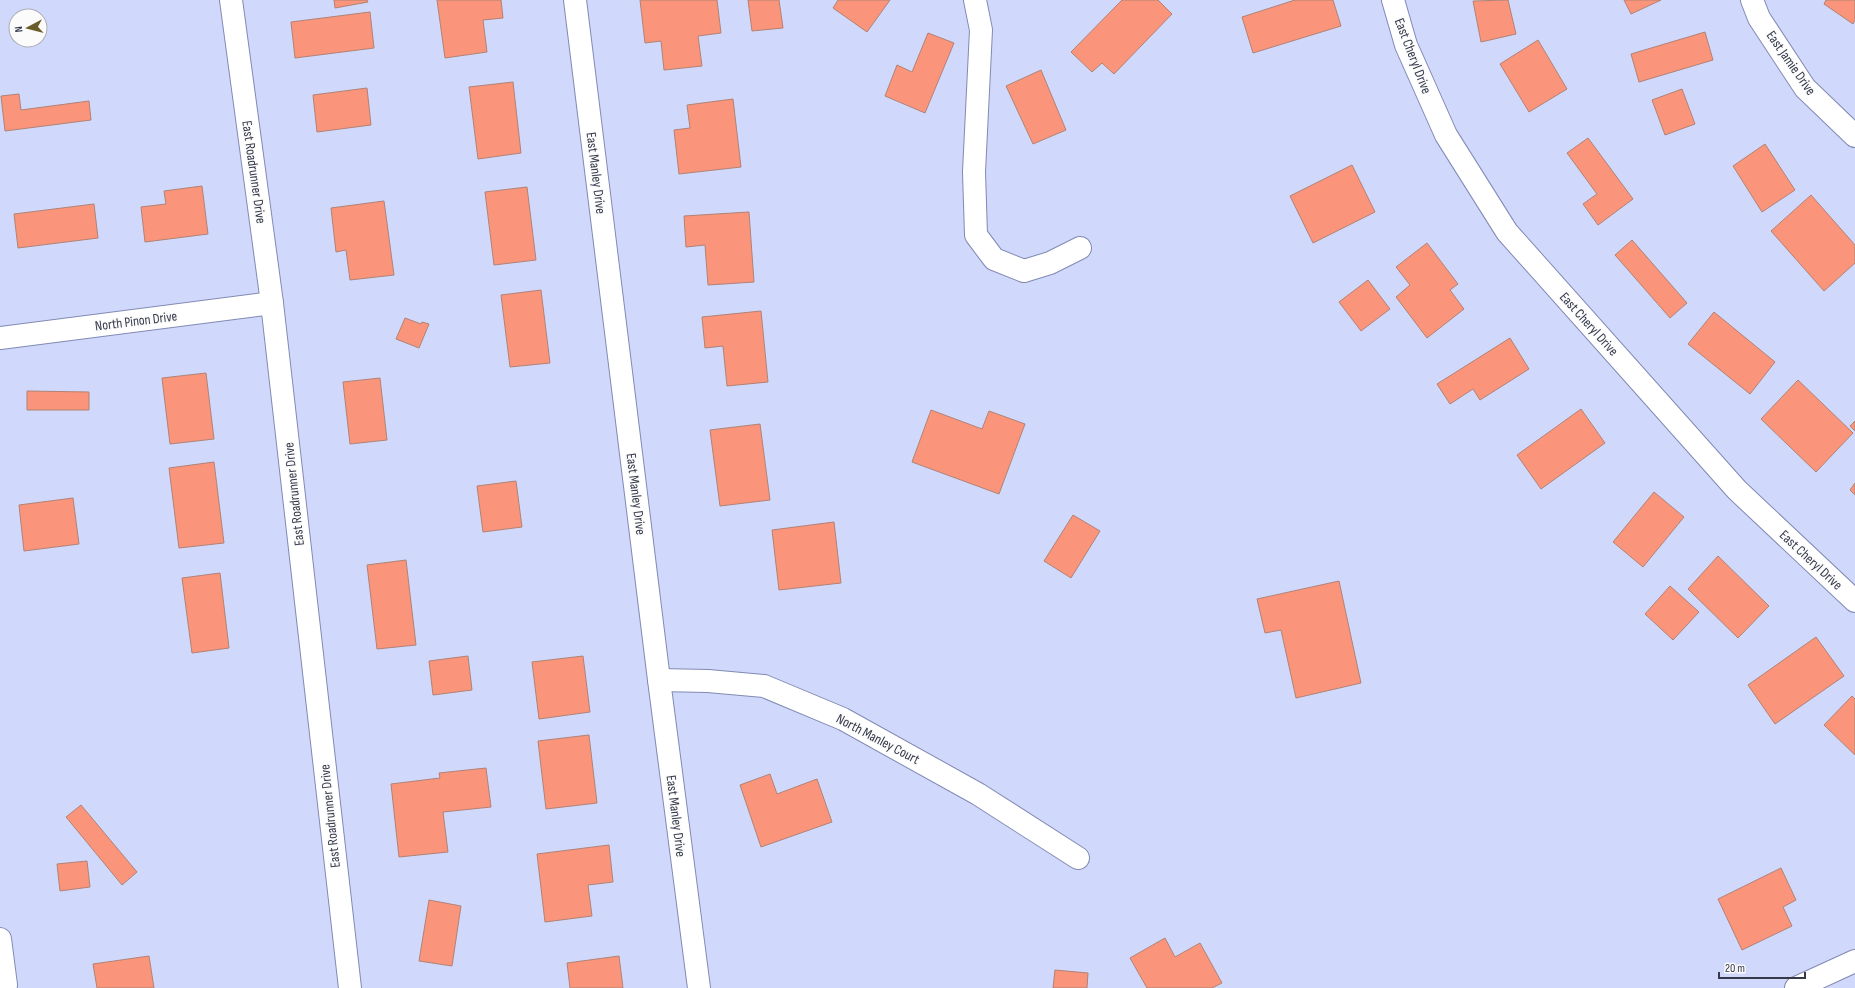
<svg xmlns="http://www.w3.org/2000/svg" width="1855" height="988" font-family="'Sofia Sans Condensed',sans-serif">
<style>
.building{fill:#fa957b;stroke:#b18275}
.lines{fill:none;stroke-linecap:round;stroke-linejoin:round}
.minor-casing{stroke:#818ab3;stroke-width:24}
.minor{stroke:#fff;stroke-width:22}
.labels{text-anchor:middle;dominant-baseline:central;stroke-width:3;stroke-linejoin:round;paint-order:stroke}
.street-label{font-size:14px;fill:#35394a;stroke:#fbfbfb}
</style>
<rect width="100%" height="100%" fill="#d0d8fc"/>
<g class="building">
<polygon points="334,0 367,0 368,2 335,8"/>
<polygon points="437,0 501,0 503,18 483,20 487,52 445,58"/>
<polygon points="640,0 717,0 721,33 698,36 702,66 664,70 661,41 645,43"/>
<polygon points="748,0 779,0 783,28 752,31"/>
<polygon points="838,0 890,0 867,32 833,8"/>
<polygon points="1122,0 1158,0 1172,14 1114,74 1102,63 1092,72 1071,52"/>
<polygon points="1295,0 1333,0 1341,26 1253,53 1242,17"/>
<polygon points="1508,0 1516,34 1481,42 1473,1"/>
<polygon points="1624,0 1661,0 1631,14"/>
<polygon points="1826,0 1855,0 1855,20 1853,24 1824,4"/>
<polygon points="370,12 374,48 295,58 291,22"/>
<polygon points="1705,32 1713,60 1639,82 1631,54"/>
<polygon points="928,33 954,43 925,113 885,96 897,65 912,72"/>
<polygon points="1538,40 1567,89 1529,112 1500,64"/>
<polygon points="1041,70 1066,130 1033,144 1006,86"/>
<polygon points="513,82 521,153 478,159 469,87"/>
<polygon points="367,88 371,125 317,132 313,95"/>
<polygon points="1682,89 1695,124 1665,135 1652,100"/>
<polygon points="19,94 21,110 89,101 91,120 5,131 1,96"/>
<polygon points="733,99 741,167 679,174 674,130 690,128 687,105"/>
<polygon points="1588,138 1633,199 1598,225 1583,204 1597,194 1567,153"/>
<polygon points="1765,144 1795,190 1762,212 1733,166"/>
<polygon points="1352,165 1375,212 1313,243 1290,196"/>
<polygon points="202,186 208,234 145,242 141,207 166,204 164,191"/>
<polygon points="527,187 536,260 494,265 485,192"/>
<polygon points="1811,195 1855,245 1855,263 1824,291 1771,231"/>
<polygon points="384,201 394,275 350,280 346,250 336,252 331,208"/>
<polygon points="94,204 98,238 18,248 14,214"/>
<polygon points="749,212 754,282 708,285 705,245 686,247 684,216"/>
<polygon points="1632,240 1687,303 1670,318 1615,255"/>
<polygon points="1427,243 1458,284 1450,290 1464,309 1427,338 1396,297 1410,285 1396,267"/>
<polygon points="1368,280 1390,309 1361,331 1339,302"/>
<polygon points="541,290 550,363 510,367 501,295"/>
<polygon points="761,311 768,382 727,386 723,346 705,348 702,317"/>
<polygon points="1714,312 1775,362 1750,394 1688,344"/>
<polygon points="405,318 421,324 422,322 429,324 419,348 396,339"/>
<polygon points="1510,338 1529,369 1480,400 1473,389 1450,404 1437,384"/>
<polygon points="206,373 214,439 170,444 162,378"/>
<polygon points="380,378 387,440 350,444 343,382"/>
<polygon points="1798,380 1853,433 1816,472 1761,419"/>
<polygon points="27,391 89,392 89,410 27,410"/>
<polygon points="1581,409 1605,443 1541,489 1517,455"/>
<polygon points="931,410 982,429 989,411 1025,424 999,494 912,462"/>
<polygon points="1855,421 1855,431 1850,426"/>
<polygon points="760,424 770,500 720,506 710,430"/>
<polygon points="214,462 224,543 179,548 169,468"/>
<polygon points="516,481 522,527 483,532 477,486"/>
<polygon points="1855,483 1855,495 1850,490"/>
<polygon points="1654,492 1684,517 1643,567 1613,542"/>
<polygon points="73,498 79,544 24,551 19,505"/>
<polygon points="1073,515 1100,531 1071,578 1044,561"/>
<polygon points="834,522 841,583 779,590 772,530"/>
<polygon points="1718,556 1769,606 1738,638 1688,589"/>
<polygon points="406,560 416,645 377,649 367,565"/>
<polygon points="220,573 229,648 192,653 182,578"/>
<polygon points="1339,581 1361,683 1296,698 1281,630 1265,633 1257,599"/>
<polygon points="1670,586 1699,612 1673,640 1645,614"/>
<polygon points="1816,637 1844,676 1775,724 1748,685"/>
<polygon points="468,656 472,690 433,695 429,661"/>
<polygon points="583,656 590,712 539,719 532,662"/>
<polygon points="1852,696 1855,699 1855,755 1824,725"/>
<polygon points="589,735 597,803 546,809 538,741"/>
<polygon points="486,768 491,807 443,812 448,852 399,857 391,784 440,778 439,773"/>
<polygon points="770,774 777,794 817,779 832,822 761,847 740,785"/>
<polygon points="81,805 137,872 122,885 66,817"/>
<polygon points="609,845 613,882 588,885 592,916 545,922 537,854"/>
<polygon points="87,861 90,887 60,891 57,864"/>
<polygon points="1781,868 1796,900 1783,907 1792,926 1742,950 1718,899"/>
<polygon points="429,900 461,906 452,966 419,961"/>
<polygon points="1165,938 1175,957 1200,943 1222,983 1212,988 1147,988 1130,958"/>
<polygon points="149,956 154,988 97,988 93,964"/>
<polygon points="619,956 623,988 570,988 567,963"/>
<polygon points="1055,970 1088,973 1087,988 1053,988"/>
</g>
<g class="lines">
<defs>
<g id="minor">
<polyline points="231,0 272,303 350,988"/>
<polyline points="575,0 659,680 699,988"/>
<polyline points="975,0 981,30 974,172 976,235 994,259 1024,271 1050,263 1080,248"/>
<polyline points="1393,0 1406,45 1446,135 1507,232 1737,490 1855,601"/>
<polyline points="1752,0 1759,18 1805,88 1855,136"/>
<polyline points="0,338 272,303"/>
<polyline points="659,680 708,681 764,686 843,719 978,794 1078,858"/>
<polyline points="0,939 6,985"/>
<polyline points="1796,988 1855,961"/>
</g>
</defs>
<use href="#minor" class="minor-casing"/>
<use href="#minor" class="minor"/>
</g>
<g class="labels">
<g class="street-label">
<text transform="translate(1413 56) rotate(69)">East Cheryl Drive</text>
<text transform="translate(1791 63) rotate(55)">East Jamie Drive</text>
<text transform="translate(254 172) rotate(82)">East Roadrunner Drive</text>
<text transform="translate(596 173) rotate(83)">East Manley Drive</text>
<text transform="translate(136 321) rotate(-7)">North Pinon Drive</text>
<text transform="translate(1589 324) rotate(48)">East Cheryl Drive</text>
<text transform="translate(294 494) rotate(-96)">East Roadrunner Drive</text>
<text transform="translate(636 494) rotate(83)">East Manley Drive</text>
<text transform="translate(1811 560) rotate(43)">East Cheryl Drive</text>
<text transform="translate(878 739) rotate(28)">North Manley Court</text>
<text transform="translate(330 816) rotate(-96)">East Roadrunner Drive</text>
<text transform="translate(676 816) rotate(83)">East Manley Drive</text>
</g>
</g>
<g transform="translate(28 28) rotate(263)"><circle r="19" fill="#fbfbfb" stroke="#acadb4"/>
<path d="M0-3L7 15L0 10L-7 15Z" fill="#695c29"/>
<text y="-6" font-size="11" font-weight="bold" text-anchor="middle" fill="#35394a">N</text>
</g>
<path d="M1719 972v6h86v-6" fill="none" stroke="#35394a" stroke-width="2"/>
<text x="1725" y="972" font-size="12" fill="#35394a" stroke="#fbfbfb" stroke-width="3" paint-order="stroke">20 m</text>
</svg>
